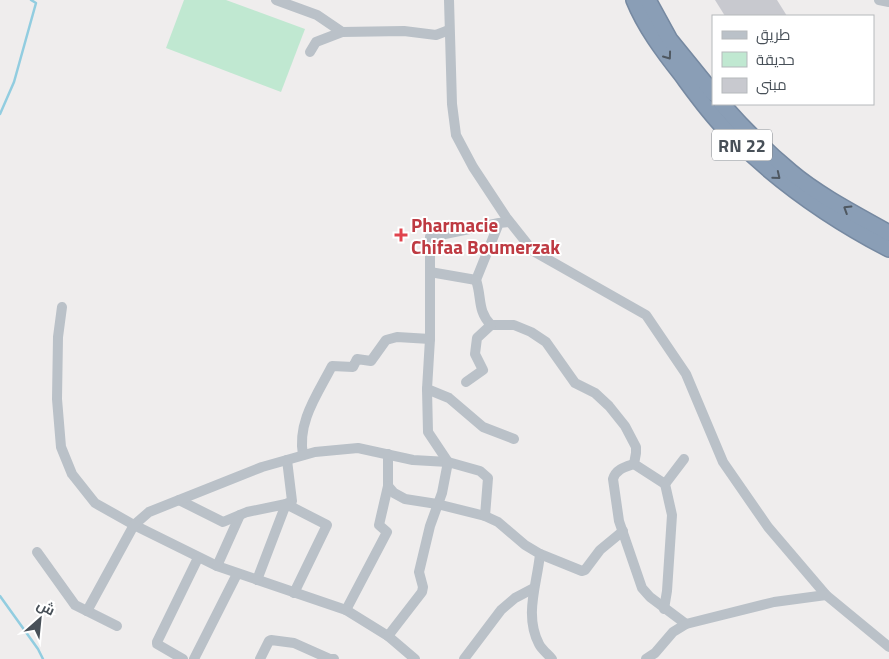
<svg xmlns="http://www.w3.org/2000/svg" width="889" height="659" font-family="'Titillium Web',Cairo,sans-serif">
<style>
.green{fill:#c0e8d1}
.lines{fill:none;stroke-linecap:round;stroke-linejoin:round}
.stream{stroke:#92cde0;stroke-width:2.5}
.building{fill:#c8c9cf}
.highway-casing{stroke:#7689a1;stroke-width:18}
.minor{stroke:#bac1c8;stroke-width:10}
.highway{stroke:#8a9eb6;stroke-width:15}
.oneway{stroke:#4f5861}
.health-dot{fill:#e0444e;stroke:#fff;stroke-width:2}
.labels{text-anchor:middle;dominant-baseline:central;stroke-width:4;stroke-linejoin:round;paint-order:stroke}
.shield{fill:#fff;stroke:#7f848a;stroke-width:1}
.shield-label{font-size:18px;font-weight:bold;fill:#485058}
.health-label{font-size:19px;font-weight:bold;fill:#be3a42;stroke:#fff;text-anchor:start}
</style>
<rect width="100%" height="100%" fill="#efeded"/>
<polygon class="green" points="184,0 226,0 305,29 281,92 166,48"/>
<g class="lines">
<g class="stream">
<polyline points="0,114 14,82 36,3 31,0"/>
<polyline points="0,596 38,649 43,659"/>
</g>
</g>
<polygon class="building" points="715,0 777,0 787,16 725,16"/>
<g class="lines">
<defs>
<g id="highway">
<path d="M634,0C645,27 663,51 681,74C695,93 709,113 726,130C774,179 829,218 889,249"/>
<polyline points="648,0 670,40 713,93"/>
<path d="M722,104C743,128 766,151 791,172C818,195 857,215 889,233"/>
</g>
</defs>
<use href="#highway" class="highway-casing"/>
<g class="minor">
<polyline points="276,0 317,15 342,32"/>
<polyline points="449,0 452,104 456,135 473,167 506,217 533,251 646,315 686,374 723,462 768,527 826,595 889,647"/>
<polyline points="879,0 889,2"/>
<polyline points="310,52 316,42 342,32 404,31 436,35 449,30"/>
<polyline points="499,223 476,280 430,272 430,237 499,223 509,222"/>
<path d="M476,280C482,297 477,311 491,325H514L531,332L546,342L575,383L595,393L609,406L625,426L636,447V453L634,464L665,484L684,459"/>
<polyline points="62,307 58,337 57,399 61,447 72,474 95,503 134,525 217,566 346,610 388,636 415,659"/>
<polyline points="430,339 427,389 449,398 483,427 514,439"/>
<polyline points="466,382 483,370 475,354 477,338 491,325"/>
<path d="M388,454V486L394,493L405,499L437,504L485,516L498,522L525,545L540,554C537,585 524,615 539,644C542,650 548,654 552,659"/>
<path d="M303,455C297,422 317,395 332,366L353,367L357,359L371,361L386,340L397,337L430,339V272"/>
<path d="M634,464C625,467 616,469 613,479L619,521L642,588L650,597L686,624"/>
<polyline points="179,500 223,522 247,512 286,504 292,501 287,460"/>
<polyline points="37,552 75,605 117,626"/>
<polyline points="540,554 582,571 585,570 600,550 623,531"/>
<polyline points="217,566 240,515"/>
<polyline points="257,580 286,504 327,525 294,593"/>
<polyline points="664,609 667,591 672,515 665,484"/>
<polyline points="346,610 387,532 379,525 388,486"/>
<polyline points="87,611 134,525 149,512 262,467 315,452 358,448 413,460 448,462 480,471 488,478 485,516"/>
<polyline points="388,636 422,592 423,587 419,572 430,526 442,493 448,462 428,432 427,389"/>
<polyline points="183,659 157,644 157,642 198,558"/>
<polyline points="194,659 237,574"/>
<polyline points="260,659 269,641 271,640 294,643 330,659 334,659"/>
<polyline points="464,659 501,610 515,598 534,588"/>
<polyline points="646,659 655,653 673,632 686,624 774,602 826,595"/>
</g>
<use href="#highway" class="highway"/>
</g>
<defs><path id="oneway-chevron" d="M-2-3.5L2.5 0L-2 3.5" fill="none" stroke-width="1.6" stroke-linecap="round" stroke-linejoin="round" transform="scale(1.25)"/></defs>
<g class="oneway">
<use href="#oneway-chevron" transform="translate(668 56) rotate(54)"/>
<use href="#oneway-chevron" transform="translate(777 176) rotate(39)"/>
<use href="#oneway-chevron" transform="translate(847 209) rotate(-148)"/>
</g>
<path class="health-dot" d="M398.5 227.5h5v5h5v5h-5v5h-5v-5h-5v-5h5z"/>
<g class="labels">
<rect class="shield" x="712" y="129.5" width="60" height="31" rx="4"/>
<g class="shield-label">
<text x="742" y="145">RN 22</text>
</g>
<g class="health-label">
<text x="411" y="224">Pharmacie<tspan x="411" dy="22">Chifaa Boumerzak</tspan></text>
</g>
</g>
<rect x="712" y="15" width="162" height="90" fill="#ffffff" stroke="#b6b9bc"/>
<rect x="722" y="31" width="25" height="8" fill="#bac1c8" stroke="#b6b9bc"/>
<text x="756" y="40" font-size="15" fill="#485058">طريق</text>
<rect x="722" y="52" width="25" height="15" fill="#c0e8d1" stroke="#b6b9bc"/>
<text x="756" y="65" font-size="15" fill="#485058">حديقة</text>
<rect x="722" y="78" width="25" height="15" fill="#c8c9cf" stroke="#b6b9bc"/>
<text x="756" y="90" font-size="15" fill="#485058">مبنى</text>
<g transform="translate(40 619) rotate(27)" stroke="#ffffff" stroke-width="4" paint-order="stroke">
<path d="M0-4L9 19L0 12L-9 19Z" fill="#485058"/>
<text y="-8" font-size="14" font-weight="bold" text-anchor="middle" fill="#485058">ش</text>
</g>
</svg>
